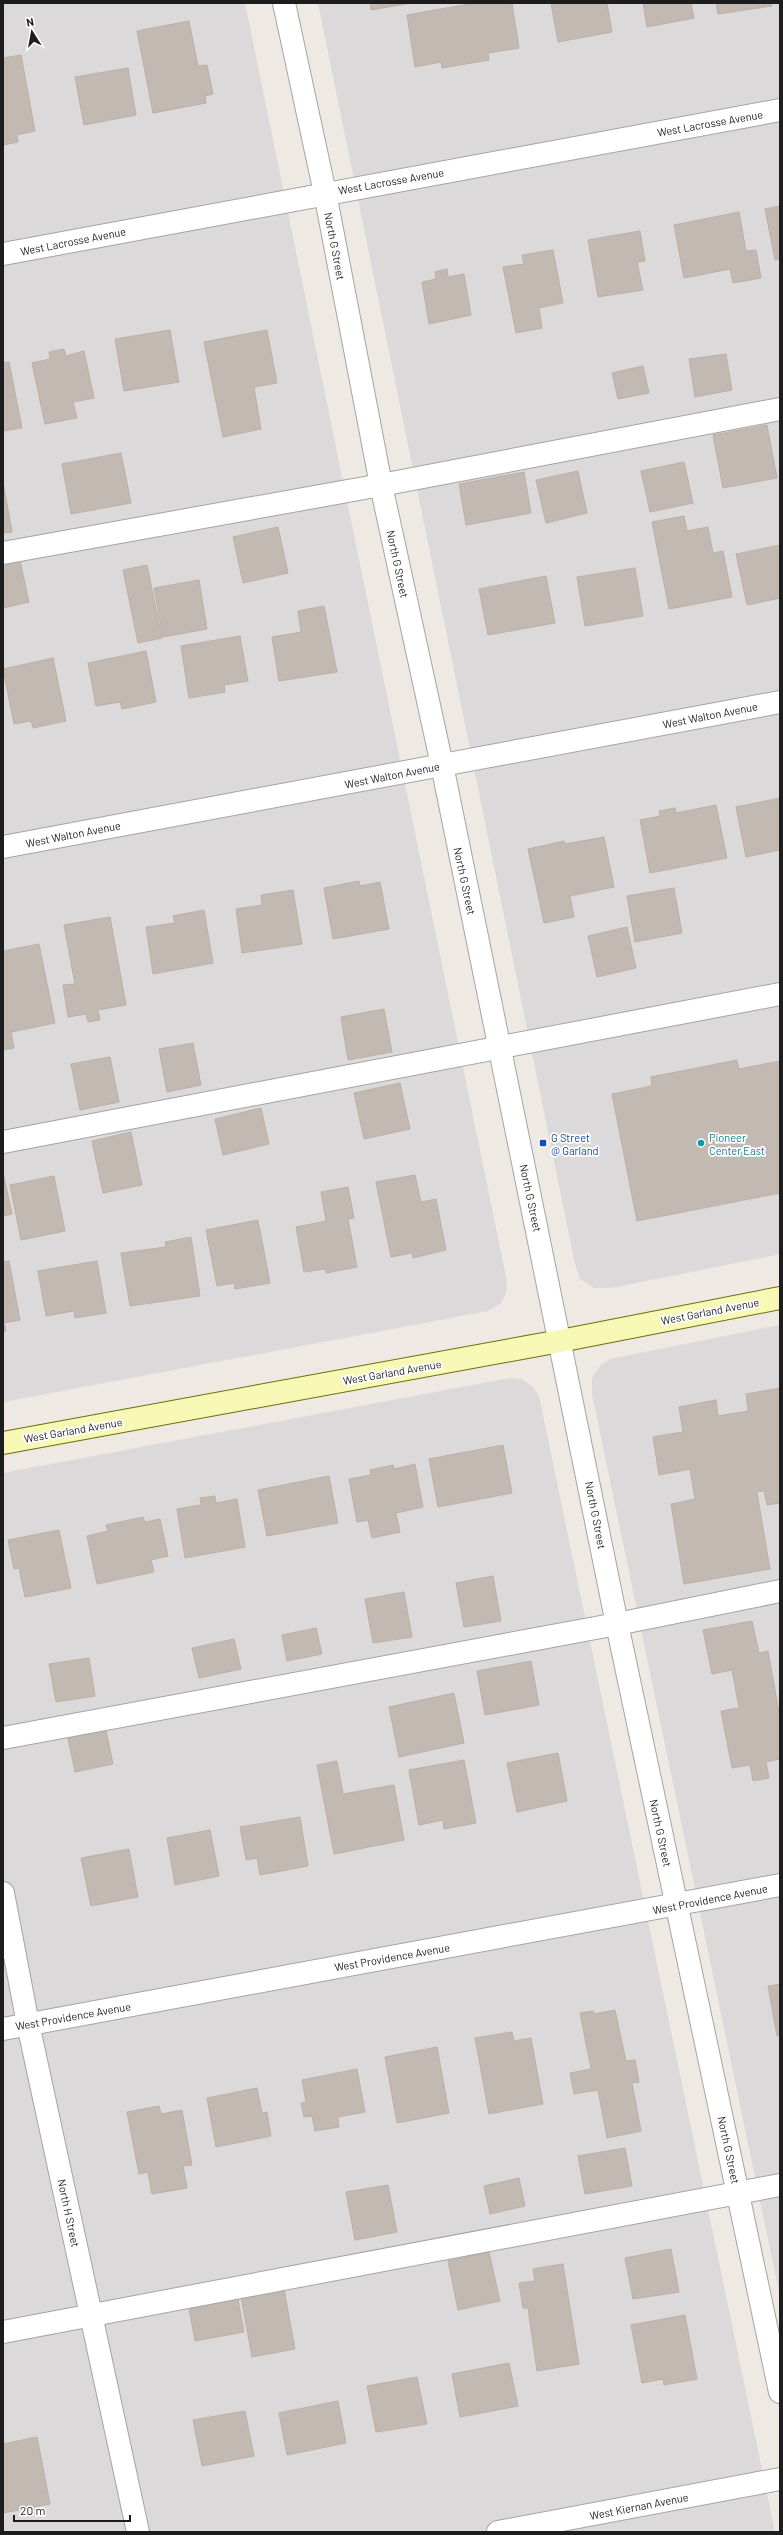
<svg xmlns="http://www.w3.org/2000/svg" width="783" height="2535" font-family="Barlow,sans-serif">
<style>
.residential{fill:#dbd9da}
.building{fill:#c2b9b2;stroke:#bfafa5}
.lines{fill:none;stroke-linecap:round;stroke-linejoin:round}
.lane-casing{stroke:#a4a4a4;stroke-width:24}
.street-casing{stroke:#a4a4a4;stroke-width:24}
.secondary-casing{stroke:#697007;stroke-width:24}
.lane{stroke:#fff;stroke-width:22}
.street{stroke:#fff;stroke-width:22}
.secondary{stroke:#f7f8b6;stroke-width:22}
.transit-dot{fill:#1a4fb4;stroke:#fff;stroke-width:1.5}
.culture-dot{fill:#0f9aa8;stroke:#fff;stroke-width:1.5}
.labels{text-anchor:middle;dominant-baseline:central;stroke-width:3.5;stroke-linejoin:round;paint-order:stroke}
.street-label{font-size:11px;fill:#1d1d1d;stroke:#fff}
.transit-label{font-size:11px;fill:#164399;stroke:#fff;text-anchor:start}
.culture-label{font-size:11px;fill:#0d838f;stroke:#fff;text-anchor:start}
</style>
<rect width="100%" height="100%" fill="#eee9e2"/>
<g class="residential">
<polygon points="3,3 245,3 507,1282 506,1294 500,1304 488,1311 3,1402"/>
<polygon points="318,3 780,3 780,1254 612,1288 594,1288 580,1279 575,1264"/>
<polygon points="780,1325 780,2297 592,1394 592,1378 600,1366 610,1359"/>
<polygon points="510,1378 522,1379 533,1387 539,1396 775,2532 3,2532 3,1473"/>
</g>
<g class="building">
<polygon points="370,3 411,3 371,10"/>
<polygon points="475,3 512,3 519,48 488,53 489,60 442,68 441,62 415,67 407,15"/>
<polygon points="551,3 607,3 612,32 558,42"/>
<polygon points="643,3 691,3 694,18 647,27"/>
<polygon points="716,3 771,3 772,6 718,14"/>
<polygon points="189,21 198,66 207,65 213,94 205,96 206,103 153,113 137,31"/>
<polygon points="21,55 35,131 17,135 18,142 3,145 3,58"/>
<polygon points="128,68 136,115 84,125 75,77"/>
<polygon points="780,206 780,259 775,260 765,209"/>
<polygon points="739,212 746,251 756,250 761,278 733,283 730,269 684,278 674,225"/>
<polygon points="640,231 645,261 637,262 643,290 598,297 588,240"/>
<polygon points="553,250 563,303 539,308 542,328 516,333 503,267 524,264 522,255"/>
<polygon points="447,269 448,277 464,274 471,315 429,324 422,282 436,279 435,272"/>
<polygon points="170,330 179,382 124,391 115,339"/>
<polygon points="267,330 277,383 254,387 261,429 223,437 204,342"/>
<polygon points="64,349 66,356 84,351 94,398 73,402 77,418 45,424 32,363 50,359 49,352"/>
<polygon points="726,354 732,390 695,397 689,359"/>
<polygon points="9,362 22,428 3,431 3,363"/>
<polygon points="643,366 649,393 618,399 612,373"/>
<polygon points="767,425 777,478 723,488 713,435"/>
<polygon points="121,453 131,503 71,514 62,464"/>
<polygon points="684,462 693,503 650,512 641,471"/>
<polygon points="578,471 587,513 546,523 536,480"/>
<polygon points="524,472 531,513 466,525 459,484"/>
<polygon points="3,482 12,532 3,533"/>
<polygon points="684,516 687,531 708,527 713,553 723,551 732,597 669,609 652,522"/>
<polygon points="278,527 288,573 243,583 233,537"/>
<polygon points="780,545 780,598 747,605 736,554"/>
<polygon points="19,556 29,602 3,608 3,560"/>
<polygon points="147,565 162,638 138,643 123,570"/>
<polygon points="635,568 643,616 585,626 577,577"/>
<polygon points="546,576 555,623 488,635 479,589"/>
<polygon points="199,580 207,629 163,637 154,588"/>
<polygon points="324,606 337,672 279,681 272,637 301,632 298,611"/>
<polygon points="240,636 248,681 224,685 225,692 189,698 181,646"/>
<polygon points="146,651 156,702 122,709 120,702 96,706 88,663"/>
<polygon points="53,658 66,721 33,728 31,721 14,724 3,669"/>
<polygon points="780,798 780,850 746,857 736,807"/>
<polygon points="716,805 727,858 650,873 640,820 660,816 659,811 675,808 676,813"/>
<polygon points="604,837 614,887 570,896 574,917 544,923 528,849 564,841 565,844"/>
<polygon points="359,881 360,886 380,882 389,929 333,939 324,888"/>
<polygon points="674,888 682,933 635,942 627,896"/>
<polygon points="293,890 302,944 242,953 236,909 262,905 261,895"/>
<polygon points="204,910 213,963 153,974 146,927 175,923 173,916"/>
<polygon points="110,917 126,1005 98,1010 100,1020 88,1022 86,1014 68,1017 63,985 75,984 64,925"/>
<polygon points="627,927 636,968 597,977 588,936"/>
<polygon points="39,944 55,1023 11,1032 14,1048 3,1050 3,951"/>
<polygon points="384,1009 392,1052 348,1060 341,1017"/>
<polygon points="193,1043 201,1085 167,1092 159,1049"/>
<polygon points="110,1057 119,1102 80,1110 71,1064"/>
<polygon points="737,1060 739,1069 780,1061 780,1193 637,1221 612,1094 652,1086 651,1077"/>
<polygon points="400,1083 410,1129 364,1139 354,1093"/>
<polygon points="261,1108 269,1144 223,1155 215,1119"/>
<polygon points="131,1132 142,1185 103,1193 92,1141"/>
<polygon points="3,1172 12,1214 3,1216"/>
<polygon points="415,1175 421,1202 436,1199 446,1250 413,1258 412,1253 391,1257 376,1182"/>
<polygon points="54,1176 65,1231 21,1240 10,1185"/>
<polygon points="348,1187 354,1218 348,1219 357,1267 326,1273 325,1269 304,1272 296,1227 326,1221 321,1192"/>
<polygon points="258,1220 270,1283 235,1289 234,1283 217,1286 206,1230"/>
<polygon points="191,1237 200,1296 130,1306 121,1253 166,1247 165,1242"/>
<polygon points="9,1261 20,1320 4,1323 6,1331 3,1332 3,1262"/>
<polygon points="97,1261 106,1313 75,1318 74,1311 46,1316 38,1271"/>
<polygon points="780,1388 780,1503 767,1505 764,1491 757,1492 770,1569 684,1584 671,1504 695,1499 690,1469 659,1475 653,1437 683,1432 679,1407 716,1400 718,1416 748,1411 746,1394"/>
<polygon points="503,1445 512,1493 438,1507 429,1459"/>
<polygon points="415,1464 423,1507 396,1513 400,1532 372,1538 368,1520 357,1522 349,1479 371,1475 370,1470 393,1465 394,1469"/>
<polygon points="329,1476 338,1523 267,1536 258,1490"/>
<polygon points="215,1496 216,1503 237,1499 245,1547 185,1558 177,1509 201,1505 200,1498"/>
<polygon points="143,1517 145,1522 160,1519 168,1556 151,1560 154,1572 97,1584 87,1536 108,1531 106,1525"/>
<polygon points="59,1530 71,1588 25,1597 19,1568 14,1569 8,1540"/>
<polygon points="493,1576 501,1621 464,1627 456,1583"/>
<polygon points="404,1592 412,1637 373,1643 365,1599"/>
<polygon points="752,1621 759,1653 768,1651 780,1718 780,1759 766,1762 769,1778 753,1781 750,1765 732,1768 721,1711 739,1708 732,1670 712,1674 703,1630"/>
<polygon points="316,1628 322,1654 287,1661 282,1635"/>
<polygon points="234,1639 241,1669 199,1678 192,1648"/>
<polygon points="89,1658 95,1696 56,1702 49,1664"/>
<polygon points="531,1661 539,1705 485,1715 477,1671"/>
<polygon points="454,1693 464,1743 399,1757 389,1707"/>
<polygon points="105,1726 113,1764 75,1772 67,1734"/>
<polygon points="558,1753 567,1801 517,1812 507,1763"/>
<polygon points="464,1760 476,1823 444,1829 443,1820 419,1825 409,1770"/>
<polygon points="337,1761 343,1794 394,1785 404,1840 334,1854 317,1765"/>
<polygon points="300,1817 308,1866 260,1875 257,1858 246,1860 240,1827"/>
<polygon points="210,1830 219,1876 175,1885 167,1838"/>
<polygon points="129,1849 138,1897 91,1906 81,1858"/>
<polygon points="780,1984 780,2035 777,2036 768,1986"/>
<polygon points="615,2010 626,2061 635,2060 639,2082 632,2083 641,2131 607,2138 598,2090 574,2094 570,2073 591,2069 580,2013 593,2011 594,2014"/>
<polygon points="512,2032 514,2041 531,2038 543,2104 489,2114 475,2038"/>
<polygon points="437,2047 449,2113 397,2123 385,2057"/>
<polygon points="357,2069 365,2112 338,2117 339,2127 315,2131 312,2116 304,2117 301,2103 306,2102 302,2080"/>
<polygon points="257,2088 262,2113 267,2112 271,2136 216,2147 207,2098"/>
<polygon points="159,2106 161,2114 182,2110 192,2165 183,2166 187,2188 152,2194 148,2172 139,2174 127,2112"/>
<polygon points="625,2148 632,2186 585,2194 578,2156"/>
<polygon points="519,2178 525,2206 490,2214 484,2186"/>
<polygon points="388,2185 397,2232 355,2240 346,2192"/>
<polygon points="671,2249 679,2292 633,2299 625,2258"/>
<polygon points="489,2252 500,2301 458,2310 448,2261"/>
<polygon points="563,2264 579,2364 537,2371 528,2308 523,2308 519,2283 535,2281 533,2269"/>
<polygon points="284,2289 295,2349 252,2357 241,2297"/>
<polygon points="237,2294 244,2332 195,2341 188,2303"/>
<polygon points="685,2315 697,2379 664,2385 663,2379 642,2383 631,2325"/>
<polygon points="509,2363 518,2406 460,2417 452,2374"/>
<polygon points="417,2377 427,2424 376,2432 367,2386"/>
<polygon points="338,2401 346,2443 287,2455 279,2413"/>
<polygon points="245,2411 254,2456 202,2466 193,2420"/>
<polygon points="37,2437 50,2504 3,2513 3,2444"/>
</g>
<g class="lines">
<defs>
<g id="lane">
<polyline points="3,553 381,485 780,409"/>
<polyline points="3,1142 780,994"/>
<polyline points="3,1738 617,1624 780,1591"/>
<polyline points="3,2332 780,2185"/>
</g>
<g id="street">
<polyline points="284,3 325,193 381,485 442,765 617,1624 780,2392"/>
<polyline points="3,254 780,110"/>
<polyline points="3,847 780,702"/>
<polyline points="3,1893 28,2024 138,2532"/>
<polyline points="3,2029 780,1885"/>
<polyline points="498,2532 780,2479"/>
</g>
<polyline id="secondary" points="3,1443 560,1341 780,1298"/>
</defs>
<use href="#lane" class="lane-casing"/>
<use href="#street" class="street-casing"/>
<use href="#secondary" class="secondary-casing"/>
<use href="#lane" class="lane"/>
<use href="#street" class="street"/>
<use href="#secondary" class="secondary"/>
</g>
<rect class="transit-dot" x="539" y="1139" width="8" height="8" rx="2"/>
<circle class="culture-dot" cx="701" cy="1143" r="4"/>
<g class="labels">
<g class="street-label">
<text transform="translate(710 123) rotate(-10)">West Lacrosse Avenue</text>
<text transform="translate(391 181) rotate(-10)">West Lacrosse Avenue</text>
<text transform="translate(73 241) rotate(-11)">West Lacrosse Avenue</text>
<text transform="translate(335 246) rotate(79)">North G Street</text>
<text transform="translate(398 564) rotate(78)">North G Street</text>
<text transform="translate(710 715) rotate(-11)">West Walton Avenue</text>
<text transform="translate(392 775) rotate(-11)">West Walton Avenue</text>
<text transform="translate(73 834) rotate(-11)">West Walton Avenue</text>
<text transform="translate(465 881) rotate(78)">North G Street</text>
<text transform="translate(531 1198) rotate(78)">North G Street</text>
<text transform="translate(710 1311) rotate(-11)">West Garland Avenue</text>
<text transform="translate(392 1372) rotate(-10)">West Garland Avenue</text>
<text transform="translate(73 1430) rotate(-10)">West Garland Avenue</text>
<text transform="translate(596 1515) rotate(79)">North G Street</text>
<text transform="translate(661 1833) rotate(78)">North G Street</text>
<text transform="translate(710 1899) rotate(-11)">West Providence Avenue</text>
<text transform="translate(392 1957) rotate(-10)">West Providence Avenue</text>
<text transform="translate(73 2016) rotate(-10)">West Providence Avenue</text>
<text transform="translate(729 2150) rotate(78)">North G Street</text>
<text transform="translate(69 2213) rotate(78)">North H Street</text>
<text transform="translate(639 2506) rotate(-11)">West Kiernan Avenue</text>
</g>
<g class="transit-label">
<text x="551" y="1137">G Street<tspan x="551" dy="13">@ Garland</tspan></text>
</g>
<g class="culture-label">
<text x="709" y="1137">Pioneer<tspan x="709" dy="13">Center East</tspan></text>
</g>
</g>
<rect width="783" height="2535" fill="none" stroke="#1d1d1d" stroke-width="8"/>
<g transform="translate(32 32) rotate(349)" stroke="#ffffff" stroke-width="3" paint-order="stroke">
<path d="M0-3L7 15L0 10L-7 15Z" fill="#1d1d1d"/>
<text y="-6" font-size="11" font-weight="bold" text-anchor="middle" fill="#1d1d1d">N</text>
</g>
<path d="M14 2515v6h116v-6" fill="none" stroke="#1d1d1d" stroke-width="2"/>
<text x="20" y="2515" font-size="12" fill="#1d1d1d" stroke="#ffffff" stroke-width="3" paint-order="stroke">20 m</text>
</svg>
